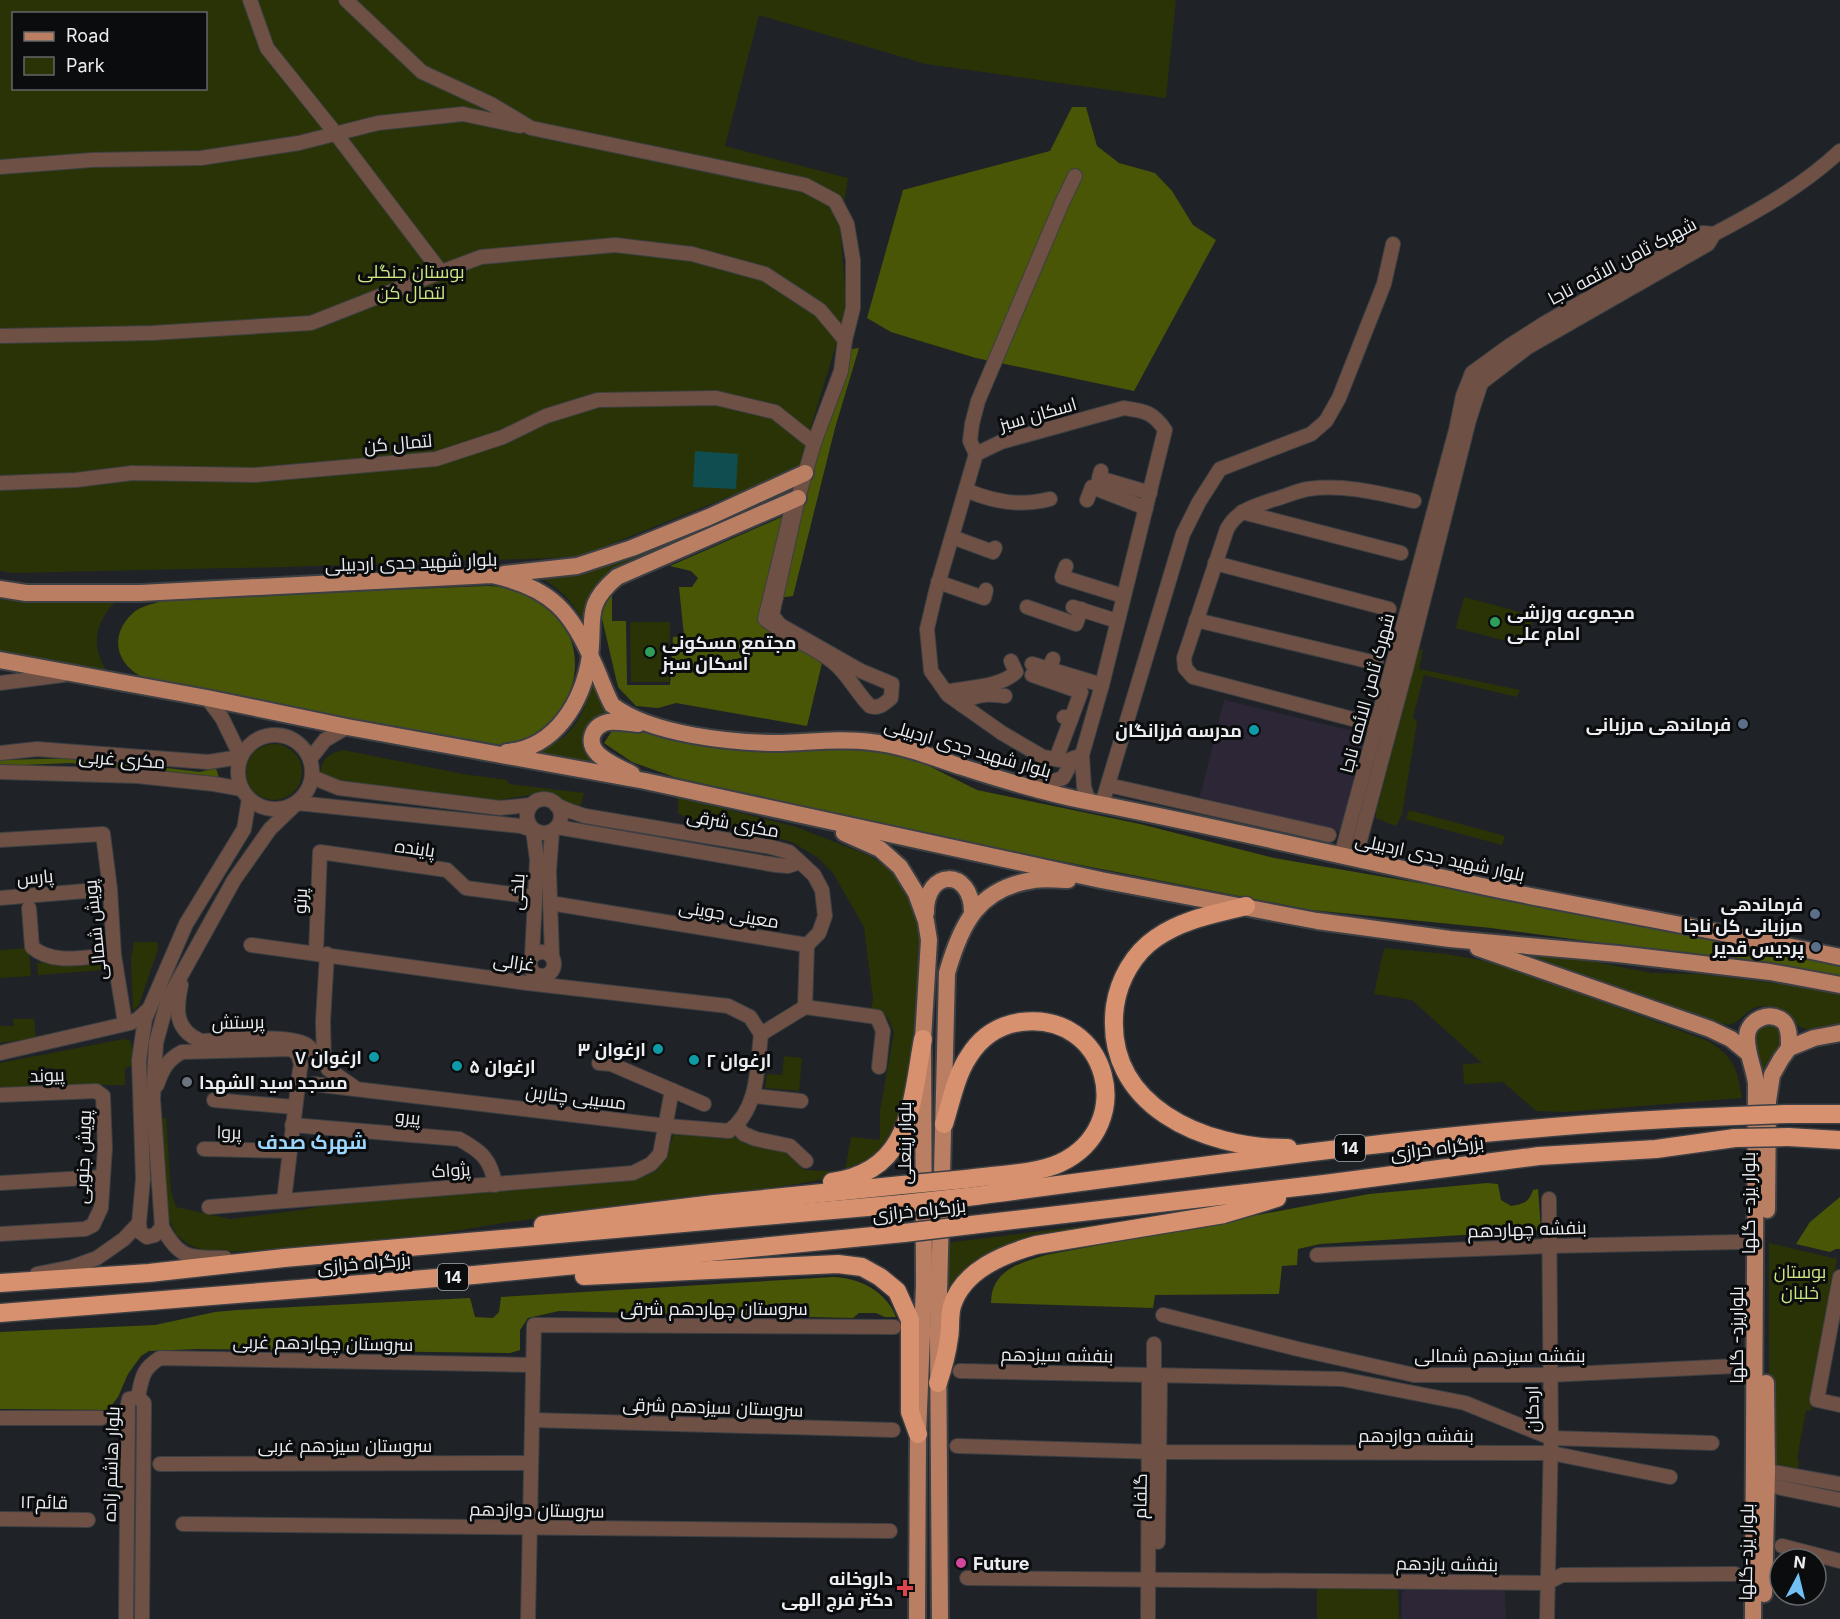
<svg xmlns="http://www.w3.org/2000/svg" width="1840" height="1619" font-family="Inter,Cairo,sans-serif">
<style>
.education{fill:#2d2636}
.green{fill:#2a3305;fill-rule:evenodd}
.forest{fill:#485605}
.water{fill:#104d50}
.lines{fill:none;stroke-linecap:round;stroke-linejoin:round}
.minor-casing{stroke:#3c3f43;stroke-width:16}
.major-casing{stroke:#3c3f43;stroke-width:20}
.highway-casing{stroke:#3c3f43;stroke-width:21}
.minor{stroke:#6e5144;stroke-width:14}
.major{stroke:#ba7f63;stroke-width:16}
.highway{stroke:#d8916f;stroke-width:18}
.highway-bridge-casing{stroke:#3c3f43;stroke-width:21;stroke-linecap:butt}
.highway-bridge{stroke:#d8916f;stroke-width:18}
.leisure-dot{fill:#2e9e5b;stroke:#0a0c0e;stroke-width:2}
.service-dot{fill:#5c6f8a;stroke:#0a0c0e;stroke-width:2}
.culture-dot{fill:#0f9aa8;stroke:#0a0c0e;stroke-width:2}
.worship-dot{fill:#6b7280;stroke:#0a0c0e;stroke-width:2}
.hotel-dot{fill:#d1479c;stroke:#0a0c0e;stroke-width:2}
.health-dot{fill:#e0444e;stroke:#0a0c0e;stroke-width:2}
.labels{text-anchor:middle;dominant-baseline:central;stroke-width:6;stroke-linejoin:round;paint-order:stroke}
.shield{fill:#0a0c0e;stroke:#a8aaac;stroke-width:1.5}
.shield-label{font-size:16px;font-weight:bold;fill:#ebedf0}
.street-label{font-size:18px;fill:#ebedf0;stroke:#0a0c0e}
.park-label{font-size:18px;fill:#cee782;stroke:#0a0c0e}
.poi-label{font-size:18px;font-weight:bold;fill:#ebedf0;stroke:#0a0c0e;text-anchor:end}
.neighbourhood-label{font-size:20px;font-weight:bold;fill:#9dd6fd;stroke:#0a0c0e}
</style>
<rect width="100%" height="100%" fill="#1f2327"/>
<g class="education">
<polygon points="1224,700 1365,734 1340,832 1200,797"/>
<polygon points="1406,1588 1505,1591 1506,1619 1402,1619 1402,1594"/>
</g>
<g class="green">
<path d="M0,0H1176L1166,98L926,64L759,15L725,146L848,178L840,229L847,309L798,469L579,557L284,567L14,573L0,571ZM14,14H206V88H14Z"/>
<path d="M796,484L795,493L623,569L595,587L583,620C569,597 559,588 536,575L620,562Z"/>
<polygon points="1464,597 1534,616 1526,646 1456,628"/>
<path d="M0,598L39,600L119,598C95,620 89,647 109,674L0,653Z"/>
<polygon points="630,622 670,622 669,682 631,682"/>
<polygon points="1419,649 1423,650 1419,669 1520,690 1517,697 1424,675 1413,717 1417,722 1402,814 1396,826 1376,818 1376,812"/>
<path d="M592,683C597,697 602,707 614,716H602L590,720L582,737L586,754L601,763L523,756C564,746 583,724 592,683Z"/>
<circle cx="274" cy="772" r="28"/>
<path d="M343,750L463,774L507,780L509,784L584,793L579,810L556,798L545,795H530L487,802L338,783L320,772C323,757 329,754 343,750Z"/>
<polygon points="678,797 796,827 868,855 891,870 909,895 918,916 922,944 916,1032 906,1104 892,1138 879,1152 858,1167 845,1171 851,1137 880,1140 880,1111 894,1032 888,1018 871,1011 873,999 864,927 833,873 817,857 792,842 751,831 687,818 678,813"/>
<polygon points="1409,810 1505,836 1502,845 1406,819"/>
<polygon points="134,942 157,942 158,949 139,1005 133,1011 131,960"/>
<polygon points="29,948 31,976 0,978 0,950"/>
<path d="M1384,948L1447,954L1500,964L1708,1041C1734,1057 1737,1068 1742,1098L1566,1112L1536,1111L1503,1082L1464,1084L1463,1064L1482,1063L1412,1000L1374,994Z"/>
<path d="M1488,949L1595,962L1652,973L1698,974L1840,991V1024C1830,1025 1818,1030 1807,1029C1791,1027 1790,1004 1763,1006C1747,1006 1742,1023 1727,1025L1618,987Z"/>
<polygon points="101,959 102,970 38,975 37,963"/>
<polygon points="13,1019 34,1019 36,1038 0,1043 0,1026 14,1026"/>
<polygon points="1769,1024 1779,1030 1783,1043 1764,1096 1762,1063 1755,1048 1753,1033 1759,1027"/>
<path d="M124,1039L129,1040C135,1047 132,1057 131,1066L125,1068V1085H54V1068H41L38,1089L0,1091V1063Z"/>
<polygon points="784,1056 802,1058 799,1091 765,1088 767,1074 782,1075"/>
<polygon points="162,1118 166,1118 171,1191 176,1207 230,1219 302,1210 339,1202 637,1178 657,1170 668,1152 674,1133 723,1139 737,1137 783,1149 804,1170 836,1171 841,1174 826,1179 779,1187 503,1223 389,1242 303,1250 207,1252 188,1244 176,1235 169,1218 165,1194"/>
<polygon points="1224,1209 1005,1250 946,1316 945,1243"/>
<polygon points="1769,1243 1837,1259 1811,1411 1806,1410 1797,1459 1799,1460 1798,1474 1769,1464"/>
<polygon points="1317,1588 1398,1590 1399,1619 1317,1619"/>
</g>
<g class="forest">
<polygon points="1072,107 1086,107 1097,146 1119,163 1155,173 1172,191 1193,225 1216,240 1134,391 976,358 891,332 867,318 903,190 1050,151"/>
<polygon points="859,348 835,428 793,596 779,598 845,350"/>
<polygon points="784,516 761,620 812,654 822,663 807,726 676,703 658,708 636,706 618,687 600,610 608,594 612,594 612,621 626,621 627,685 670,685 673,637 684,636 679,587 692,587 698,578 691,571 670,566"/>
<path d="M487,586C555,587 598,647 562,709C552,726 534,739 515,744C503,747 491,746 479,745L147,679C119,668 107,639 131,615C140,605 158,603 170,599Z"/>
<polygon points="616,725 882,751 925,764 977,790 1140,824 1274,858 1460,890 1840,966 1840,975 1491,928 1311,910 1009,851 823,811 674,777 632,762 604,743"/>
<polygon points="84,758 200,772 216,768 220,781 71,763 0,766 0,760"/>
<path d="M1487,1183L1498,1184L1501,1200L1511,1206C1524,1204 1529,1202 1533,1190L1538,1189L1541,1230L1320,1244L1298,1249L1297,1265L1282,1266L1279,1294L1155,1295L1153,1308L991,1303C991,1270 1020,1263 1046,1255L1369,1194Z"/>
<polygon points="1840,1197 1840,1249 1836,1249 1830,1252 1796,1244 1810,1222"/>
<path d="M833,1277C860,1278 886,1291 896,1317H885L876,1313H859L853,1318L559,1311L528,1318L520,1330V1350L510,1353L197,1349L149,1351L141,1356L128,1374L118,1397L108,1410L0,1409V1332L155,1325L215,1312L237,1310L470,1298L475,1317L493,1318L499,1312L501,1297Z"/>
</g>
<polygon class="water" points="695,451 738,454 736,489 693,487"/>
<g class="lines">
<defs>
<g id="minor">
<path d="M346,0L422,72L491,104L531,128L805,185L835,201L847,224L853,260V308L845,340L841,371L814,443L798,498L772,615L780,625L861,671L892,684L891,698C884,704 879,709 870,706C856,692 848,674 833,662C812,645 786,637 765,619L794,500"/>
<polyline points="0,167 92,160 201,158 299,143 378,123 463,114 520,126"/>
<path d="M1714,234C1758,211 1804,185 1840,151"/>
<polyline points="441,272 481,257 615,245 692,254 765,274 820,310 845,340"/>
<polyline points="0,336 152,333 311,323 441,272 336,134 267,48 250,0"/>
<polyline points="976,454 970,441 972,424 978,401 1062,203 1075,176"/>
<polyline points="1101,471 1099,478 1150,493"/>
<polyline points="0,483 76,480 132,473 255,475 436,459 503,437 546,416 598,400 716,398 775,412 814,443"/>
<path d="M966,490C993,502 1020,507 1050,499"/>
<polyline points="1087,500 1092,487 1146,508"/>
<polyline points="1242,512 1401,553"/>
<polyline points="952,537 993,552 995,548"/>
<polyline points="1215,563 1389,609"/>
<polyline points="1066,566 1062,577 1123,596"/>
<polyline points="938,582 984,598 986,590"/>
<polyline points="1027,607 1076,624 1081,609"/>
<polyline points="1073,607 1117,621"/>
<polyline points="1196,620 1376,663"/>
<polyline points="1053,659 1049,669 1102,685"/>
<polyline points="1032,664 1049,669"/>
<polyline points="1032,675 1081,692 1071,719"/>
<polyline points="0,683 63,675"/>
<path d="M946,692C968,687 999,688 1016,672L1011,661"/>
<path d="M962,705C974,693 988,694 1005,696"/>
<path d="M1383,727L1193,677L1185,668L1184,658L1227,529C1238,510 1252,507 1272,500C1284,497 1296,491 1308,489C1344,484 1379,493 1414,501"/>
<circle cx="275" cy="772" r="37"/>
<polyline points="0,753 37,749 208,762 241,757 222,718 207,698"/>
<path d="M1082,755L1066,761L1043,757L1002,733L948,695L931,671L927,629L936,591L976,454L1001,442L1124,408C1145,411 1153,412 1165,430L1102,685L1082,755L1084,787L1089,802"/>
<polyline points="310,759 325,740 347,727"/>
<polyline points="1056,759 1071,719 1064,717"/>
<polyline points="0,772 137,776 214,784 242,789"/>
<polyline points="312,777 339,788 500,808 531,805"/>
<polyline points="1108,785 1329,835"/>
<polyline points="1035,787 1063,778 1074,758"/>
<circle cx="544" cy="816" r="17"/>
<polyline points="1102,804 1183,534 1199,502 1220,469 1311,434 1326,421 1339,398 1384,284 1393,244"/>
<polyline points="556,805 570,811 585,816 771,847 789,852 800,862 788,866 776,865 557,827"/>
<polyline points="552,832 549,871 552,957"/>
<polyline points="0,840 103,834 110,889 114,955 125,1023"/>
<polyline points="1341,856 1456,430 1463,396 1472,373 1509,346 1545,323 1703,233 1714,234 1708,244 1528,347 1481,383 1469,420 1406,669 1355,859"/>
<polyline points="0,898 110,889"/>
<polyline points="550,903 807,945 819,933 825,916 822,890 814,875 800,862"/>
<path d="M29,908L32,947C53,966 88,956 114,955"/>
<polyline points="251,945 527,983 728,1006 750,1017 761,1034"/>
<circle cx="542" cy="964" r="12"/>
<polyline points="316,952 320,852 447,870 466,888 535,897"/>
<path d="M181,985C176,1009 174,1030 201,1041C225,1040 284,1034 305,1044C311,1047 314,1052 318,1057"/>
<polyline points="805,1007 807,945"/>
<polyline points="761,1034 805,1007 877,1017 883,1031 879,1067"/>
<polyline points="0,1053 130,1023 138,1019 149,1009"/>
<polyline points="324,1061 323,1021 327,954"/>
<polyline points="599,1063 611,1064 704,1104"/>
<polyline points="328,1069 354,1087"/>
<path d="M313,1084L667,1126L729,1131C759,1109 757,1067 761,1034"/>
<path d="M157,1085C162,1070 168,1059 182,1052L291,1049L298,1054L301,1065"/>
<polyline points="0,1095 96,1091 103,1096 105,1148 101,1208 93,1225 85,1229 0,1234"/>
<polyline points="754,1096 801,1101"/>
<polyline points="214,1100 294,1107"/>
<path d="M292,1125L459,1139C481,1151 491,1159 495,1185"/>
<polyline points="736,1126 744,1134 756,1139 790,1146 806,1161"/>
<polyline points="204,1149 289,1151"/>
<polyline points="0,1183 103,1177"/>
<polyline points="284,1200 300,1069"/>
<polyline points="209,1207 633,1173 651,1164 660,1154 672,1090"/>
<polyline points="139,1223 140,1232 147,1237 155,1235 162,1227"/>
<polyline points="1317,1255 1551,1246 1739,1242"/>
<path d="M225,1258C189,1257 180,1260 162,1227L153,1099L156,1043L168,999L234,880L270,829L297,803L521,826L533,830L537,860L532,956"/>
<polyline points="37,1274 72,1267 97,1258 124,1239 139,1223 143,1179 139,1060 145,1019 186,924 244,829 249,799"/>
<polyline points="1840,1277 1817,1400 1840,1405"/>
<polyline points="1163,1315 1298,1349 1414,1375 1549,1375 1736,1366"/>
<polyline points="960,1371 1342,1379 1465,1403 1551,1438 1712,1443"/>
<polyline points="1154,1375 1160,1382 1158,1542"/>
<path d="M138,1397C142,1378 142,1369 160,1358L533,1365"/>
<polyline points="0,1418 101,1418"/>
<polyline points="532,1420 893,1430"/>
<polyline points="957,1446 1159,1452 1551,1453 1670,1477"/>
<polyline points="160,1464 531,1463"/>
<polyline points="1759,1474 1767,1471 1840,1484"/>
<polyline points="1759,1479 1767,1485 1840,1500"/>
<polyline points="0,1519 88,1520"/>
<polyline points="183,1524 890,1531"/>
<polyline points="1782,1546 1840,1561"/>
<polyline points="967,1578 1547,1583 1562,1575 1735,1574"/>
<polyline points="126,1619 128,1404 129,1399 138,1397 144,1403 144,1411 142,1619"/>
<polyline points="528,1619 534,1325 894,1327"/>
<polyline points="1148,1619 1149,1382 1154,1375 1154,1344"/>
<polyline points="1547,1619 1551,1438 1549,1199"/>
</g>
<g id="major">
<polyline points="504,574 577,566 632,548 709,517 805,473"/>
<path d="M0,589L26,593H140L492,575C552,588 571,611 595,666C601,679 605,692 612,705C651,735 733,743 782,743C811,742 841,738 871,742C902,745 932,757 962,767C1002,780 1049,794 1090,802C1229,829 1366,862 1505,891C1616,913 1729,933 1840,957"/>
<polyline points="0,660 207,698 347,727 645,781 1101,880 1317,921 1450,939 1618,954 1770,972 1840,985"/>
<path d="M507,752C556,748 583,701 590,656C595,619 583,606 617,577L798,498"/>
<path d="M632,774C621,768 607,763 598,754C586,742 592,726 608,722C618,721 628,723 638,724"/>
<polyline points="844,833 880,849 900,867 916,893 926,921 929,940 923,1039 924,1286 918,1434 917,1619"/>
<path d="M926,913C925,868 972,868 972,912"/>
<polyline points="1478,948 1710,1029 1731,1039 1748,1053"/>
<polyline points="1767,1210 1768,1101 1772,1075 1781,1059 1789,1048 1814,1038 1840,1033"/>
<polyline points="1764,1594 1767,1471 1766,1383"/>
<path d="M940,1619L938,1333L947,973C961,924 978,888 1034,880C1045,878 1057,880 1068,880"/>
<path d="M1753,1619L1756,1083C1754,1068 1746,1052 1747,1036C1748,1020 1769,1010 1783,1021C1790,1027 1789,1040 1789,1048"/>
</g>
<g id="highway">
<path d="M1246,906C1215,914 1183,919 1156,938C1134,953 1119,979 1115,1006C1102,1106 1205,1149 1288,1148"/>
<polyline points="1787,1114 1840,1114"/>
<path d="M944,1124C951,1102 956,1075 969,1056C981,1037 999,1025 1021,1022C1108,1011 1139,1126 1060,1163C1037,1174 992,1175 966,1179"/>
<polyline points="1788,1137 1840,1140"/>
<path d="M832,1182C912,1171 911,1103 923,1039"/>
<path d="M967,1197C1222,1164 1478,1125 1735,1116"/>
<polyline points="543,1225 714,1204 902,1185"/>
<polyline points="971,1225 1324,1184 1539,1156 1656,1149 1735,1138"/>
<polyline points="584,1276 838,1264 862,1267 880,1277 897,1291 910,1320 910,1412 918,1434"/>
<polyline points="0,1283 149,1273 284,1258 902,1204"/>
<polyline points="0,1313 474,1275 904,1233"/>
<path d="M938,1383C943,1368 947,1354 949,1338C951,1327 949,1316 952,1306C963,1270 1004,1254 1036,1245L1224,1214L1277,1198"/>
</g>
</defs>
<use href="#minor" class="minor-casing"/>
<use href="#major" class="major-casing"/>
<use href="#highway" class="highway-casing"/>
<use href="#minor" class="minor"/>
<use href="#major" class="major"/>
<use href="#highway" class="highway"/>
<defs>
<g id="highway-bridge">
<polyline points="1735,1116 1787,1114"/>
<polyline points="1735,1138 1788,1137"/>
<polyline points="902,1185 966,1179"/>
<polyline points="902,1204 967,1197"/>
<polyline points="904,1233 971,1225"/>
</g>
</defs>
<use href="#highway-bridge" class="highway-bridge-casing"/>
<use href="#highway-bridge" class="highway-bridge"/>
</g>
<g class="leisure-dot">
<circle cx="1495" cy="622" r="6"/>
<circle cx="650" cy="652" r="6"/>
</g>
<g class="service-dot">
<circle cx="1743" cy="724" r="6"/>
<circle cx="1815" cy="914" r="6"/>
<circle cx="1816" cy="947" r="6"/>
</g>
<g class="culture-dot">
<circle cx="1254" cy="730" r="6"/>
<circle cx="658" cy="1049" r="6"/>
<circle cx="374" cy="1057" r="6"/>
<circle cx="694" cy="1060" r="6"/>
<circle cx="457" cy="1066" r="6"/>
</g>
<circle class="worship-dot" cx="187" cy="1082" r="6"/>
<circle class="hotel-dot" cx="961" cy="1563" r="6"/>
<path class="health-dot" d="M902 1579h6v6h6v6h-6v6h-6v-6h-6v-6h6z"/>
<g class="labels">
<g class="shield">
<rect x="1335" y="1135" width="30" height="26" rx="4.5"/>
<rect x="438" y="1264" width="30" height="26" rx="4.5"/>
</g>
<g class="shield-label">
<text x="1350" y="1148">14</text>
<text x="453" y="1277">14</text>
</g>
<g class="street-label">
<text transform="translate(1622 261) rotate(-28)">شهرک ثامن الائمه ناجا</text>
<text transform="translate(1038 414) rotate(-16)">اسکان سبز</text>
<text transform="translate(398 443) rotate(-5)">لتمال کن</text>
<text transform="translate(411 562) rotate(-2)">بلوار شهید جدی اردبیلی</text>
<text transform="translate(1367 693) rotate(-75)">شهرک ثامن الائمه ناجا</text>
<text transform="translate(968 748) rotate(16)">بلوار شهید جدی اردبیلی</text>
<text transform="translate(122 759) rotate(4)">مکری غربی</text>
<text transform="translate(733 823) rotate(10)">مکری شرقی</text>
<text transform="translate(415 848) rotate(8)">پاینده</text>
<text transform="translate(1440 857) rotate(12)">بلوار شهید جدی اردبیلی</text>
<text transform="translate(35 877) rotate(-5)">پارس</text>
<text transform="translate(517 892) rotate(-87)">بلخی</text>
<text transform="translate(300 901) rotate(-88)">پرتو</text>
<text transform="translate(729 914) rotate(9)">معینی جوینی</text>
<text transform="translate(95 930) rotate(-96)">پویش شمالی</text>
<text transform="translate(514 962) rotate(8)">غزالی</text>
<text transform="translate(238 1022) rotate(-1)">پرستش</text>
<text transform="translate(47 1075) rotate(-2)">پیوند</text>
<text transform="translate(576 1097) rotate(7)">مسیبی چناربن</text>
<text transform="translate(408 1117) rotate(5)">پیرو</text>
<text transform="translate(229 1132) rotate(1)">پروا</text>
<text transform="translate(904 1143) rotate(-90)">بلوار زینعلی</text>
<text transform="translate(1437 1148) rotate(-7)">بزرگراه خرازی</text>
<text transform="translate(83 1157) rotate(-88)">پویش جنوبی</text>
<text transform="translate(451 1170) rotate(-4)">پژواک</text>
<text transform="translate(1748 1203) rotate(-90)">بلوار یزد- گلها</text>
<text transform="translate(919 1210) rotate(-6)">بزرگراه خرازی</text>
<text transform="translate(1527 1229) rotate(-2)">بنفشه چهاردهم</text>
<text transform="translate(364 1263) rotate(-5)">بزرگراه خرازی</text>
<text x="714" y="1308">سروستان چهاردهم شرقی</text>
<text transform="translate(1736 1335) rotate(-90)">بلواریزد- گلها</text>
<text transform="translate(323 1343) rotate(1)">سروستان چهاردهم غربی</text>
<text transform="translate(1057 1355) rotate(1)">بنفشه سیزدهم</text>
<text x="1500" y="1355">بنفشه سیزدهم شمالی</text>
<text transform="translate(713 1407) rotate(2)">سروستان سیزدهم شرقی</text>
<text transform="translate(1532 1409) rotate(-91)">اردکان</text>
<text x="1416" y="1435">بنفشه دوازدهم</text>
<text x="345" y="1445">سروستان سیزدهم غربی</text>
<text transform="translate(111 1464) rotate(-88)">بلوار هاشم زاده</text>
<text transform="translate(1140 1496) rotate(-89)">گلفام</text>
<text transform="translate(44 1502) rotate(1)">قائم۱۲</text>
<text transform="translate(537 1510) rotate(1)">سروستان دوازدهم</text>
<text transform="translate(1746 1552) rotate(-89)">بلوار یزد-گلها</text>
<text transform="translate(1447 1564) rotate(1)">بنفشه یازدهم</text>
</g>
<g class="park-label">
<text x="411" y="271">بوستان جنگلی<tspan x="411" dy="21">لتمال کن</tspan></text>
<text x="1800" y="1271">بوستان<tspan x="1800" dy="21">خلبان</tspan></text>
</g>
<g class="poi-label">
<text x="1507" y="612" text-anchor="start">مجموعه ورزشی<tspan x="1507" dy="21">امام علی</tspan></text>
<text x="662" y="642" text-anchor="start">مجتمع مسکونی<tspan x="662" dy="21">اسکان سبز</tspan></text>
<text x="1731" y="724">فرماندهی مرزبانی</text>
<text x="1242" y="730">مدرسه فرزانگان</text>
<text x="1803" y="904">فرماندهی<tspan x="1803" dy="21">مرزبانی کل ناجا</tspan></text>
<text x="1804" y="947">پردیس قدیر</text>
<text x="646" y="1049">ارغوان ۳</text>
<text x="362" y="1057">ارغوان ۷</text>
<text x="706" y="1060" text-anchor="start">ارغوان ۲</text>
<text x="469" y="1066" text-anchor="start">ارغوان ۵</text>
<text x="199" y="1082" text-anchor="start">مسجد سید الشهدا</text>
<text x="973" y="1563" text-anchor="start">Future</text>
<text x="893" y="1578">داروخانه<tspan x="893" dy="21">دکتر فرج الهی</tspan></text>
</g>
<g class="neighbourhood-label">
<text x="312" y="1142">شهرک صدف</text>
</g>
</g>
<rect x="12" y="12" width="195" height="78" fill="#0a0c0e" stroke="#646668" stroke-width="1.5"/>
<rect x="24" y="32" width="30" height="9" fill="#ba7f63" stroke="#646668" stroke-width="1.5"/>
<text x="66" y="42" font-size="18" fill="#ebedf0">Road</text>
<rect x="24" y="57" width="30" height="18" fill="#2a3305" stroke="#646668" stroke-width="1.5"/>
<text x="66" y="72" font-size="18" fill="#ebedf0">Park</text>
<g transform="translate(1798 1577) rotate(7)"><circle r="28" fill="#0a0c0e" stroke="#646668" stroke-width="1.5"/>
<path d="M0-4.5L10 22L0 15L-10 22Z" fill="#72c1f5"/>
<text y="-9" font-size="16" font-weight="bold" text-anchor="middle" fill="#ebedf0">N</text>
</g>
</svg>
